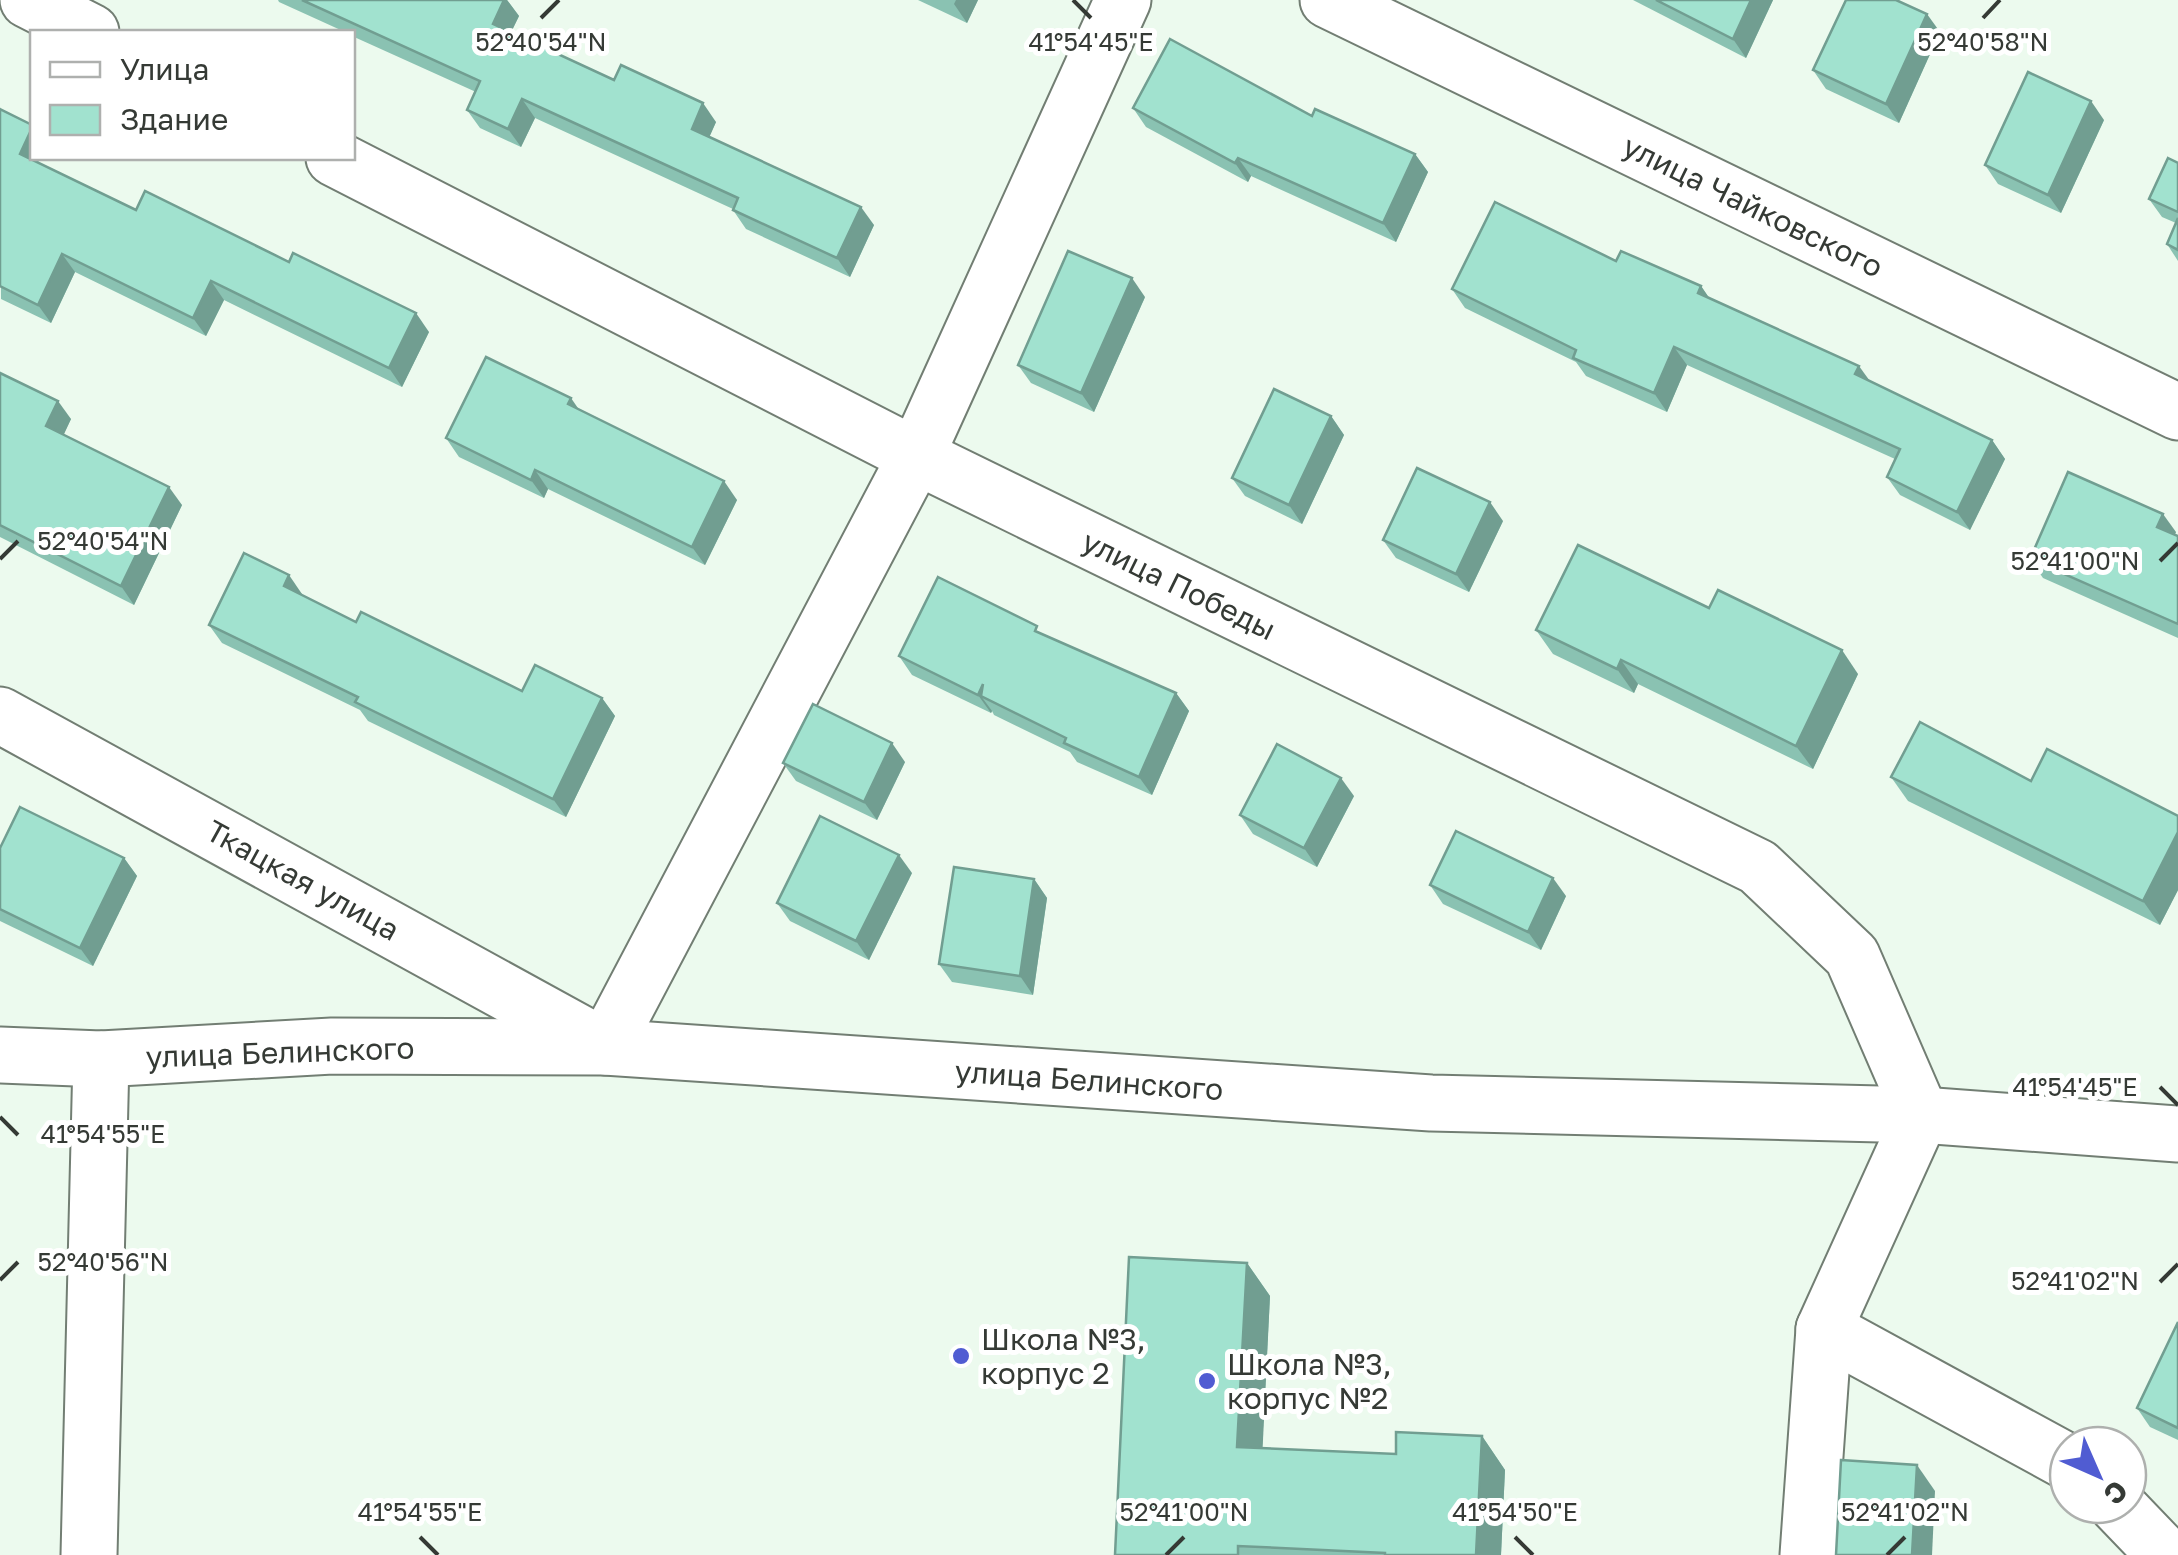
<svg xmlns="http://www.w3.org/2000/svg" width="2178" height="1555" font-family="'Golos Text',sans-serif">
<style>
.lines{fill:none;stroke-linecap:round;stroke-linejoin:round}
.street-casing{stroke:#727e73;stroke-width:59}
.street{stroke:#fff;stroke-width:55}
.wall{fill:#8ac2b2}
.shaded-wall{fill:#719e91}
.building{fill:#a1e2cf;stroke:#719e91;stroke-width:2.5}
.ticks{fill:none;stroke:#353a35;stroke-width:4}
.poi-dot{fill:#505cd2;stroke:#fff;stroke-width:4}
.labels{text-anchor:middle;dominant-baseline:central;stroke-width:10;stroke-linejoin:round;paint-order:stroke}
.street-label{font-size:30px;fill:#353a35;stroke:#fff}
.poi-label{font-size:30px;fill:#353a35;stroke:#fff;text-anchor:start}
.ticks-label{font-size:25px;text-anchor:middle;fill:#353a35;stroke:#fff;stroke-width:10;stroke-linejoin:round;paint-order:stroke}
</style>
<rect width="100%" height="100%" fill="#ecfaee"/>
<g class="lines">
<defs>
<g id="street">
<polyline points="28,0 91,32"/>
<polyline points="1328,0 2178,412"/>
<polyline points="334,158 916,456 1758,867 1852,956 1921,1115 1824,1329 1808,1555"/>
<polyline points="0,715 605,1047 916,456 1123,0"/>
<polyline points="0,1055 101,1059 332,1046 605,1047 1431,1103 1921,1115 2178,1134"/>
<polyline points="1824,1329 2068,1462"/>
<polyline points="2117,1505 2165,1555"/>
<polyline points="89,1555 101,1059"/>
</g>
</defs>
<use href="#street" class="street-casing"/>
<use href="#street" class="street"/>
</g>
<g class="wall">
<polygon points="278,0 507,0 519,16 511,32 614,80 716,122 709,137 874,225 850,277 746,229 733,210 733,209 535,118 521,147 480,128 467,110 476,92 352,36 352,32 345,32 279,2"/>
<polygon points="918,0 978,0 967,23"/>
<polygon points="1633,0 1773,0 1746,58"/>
<polygon points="1940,32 1899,123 1826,89 1813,70"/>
<polygon points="1133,108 1312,116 1415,154 1428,172 1396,242 1251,176 1248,182 1146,127"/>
<polygon points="0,109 32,158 40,158 38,162 136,210 429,332 402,387 224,300 206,336 75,272 51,323 1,299"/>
<polygon points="2104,120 2061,213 1998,184 1985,165"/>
<polygon points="2178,163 2178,261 2167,244 2176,223 2162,217 2149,199"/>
<polygon points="1616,261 1701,286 1709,298 1870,381 1992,440 2005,459 1970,530 1900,495 1887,477 1895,459 1687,365 1667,412 1586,376 1576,362 1465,308 1452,289"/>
<polygon points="1145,297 1094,412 1031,383 1018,365"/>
<polygon points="0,373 71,419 63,435 182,505 134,605 0,537"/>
<polygon points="579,410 737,500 705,565 548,489 544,498 459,457 446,438"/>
<polygon points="1331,416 1344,435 1302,524 1245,496 1232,478"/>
<polygon points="1503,521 1469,592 1396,558 1383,540"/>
<polygon points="2176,532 2174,535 2178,536 2178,638 2043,578 2030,559"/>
<polygon points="302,594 302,595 356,622 522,691 602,698 615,716 566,817 368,721 360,710 222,643 209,625"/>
<polygon points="1709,608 1858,674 1813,769 1638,684 1634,693 1553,654 1536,630"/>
<polygon points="899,656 1176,693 1189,711 1152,795 1077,762 1070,752 994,715 992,711 991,713 912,675"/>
<polygon points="905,762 877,820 796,781 783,763"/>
<polygon points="1891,777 2031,781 2178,816 2178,890 2160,925 1908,801"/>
<polygon points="1354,796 1317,867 1253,834 1240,815"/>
<polygon points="0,848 124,858 137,876 93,966 0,921"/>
<polygon points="912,873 869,960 790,921 777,903"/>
<polygon points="1034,879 1047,898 1033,995 952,982 939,964"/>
<polygon points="1430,885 1566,896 1541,950 1443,904"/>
<polygon points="1247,1263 1270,1296 1262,1448 1396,1454 1482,1436 1505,1470 1501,1555 1115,1555"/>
<polygon points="2178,1322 2178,1440 2150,1427 2137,1408"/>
</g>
<g class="shaded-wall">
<polygon points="504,0 507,0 519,16 506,43 493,24"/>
<polygon points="956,0 978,0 967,23 954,4"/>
<polygon points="1751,0 1773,0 1746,58 1733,39"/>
<polygon points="1927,14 1940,32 1899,123 1886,104"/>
<polygon points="522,99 535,118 521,147 508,129"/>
<polygon points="2091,101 2104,120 2061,213 2048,195"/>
<polygon points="703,103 716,122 705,147 692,129"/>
<polygon points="32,128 32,158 40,158 33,172 20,154"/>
<polygon points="1415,154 1428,172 1396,242 1383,223"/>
<polygon points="1238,158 1251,176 1248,182 1235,163"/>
<polygon points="861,207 874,225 850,277 837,258"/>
<polygon points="62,254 75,272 51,323 38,305"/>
<polygon points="1132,278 1145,297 1094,412 1081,393"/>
<polygon points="211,281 224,300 206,336 193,318"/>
<polygon points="1701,286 1714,305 1698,293"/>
<polygon points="416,313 429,332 402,387 389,368"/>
<polygon points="1674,347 1687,365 1667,412 1654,393"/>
<polygon points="1859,366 1872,384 1855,374"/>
<polygon points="571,398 584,417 568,404"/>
<polygon points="58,401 71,419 59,445 46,426"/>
<polygon points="1331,416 1344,435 1302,524 1289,505"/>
<polygon points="1992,440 2005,459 1970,530 1957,512"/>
<polygon points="535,470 548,489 544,498 531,480"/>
<polygon points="724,481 737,500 705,565 692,547"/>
<polygon points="169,487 182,505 134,605 121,586"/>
<polygon points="1490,502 1503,521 1469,592 1456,574"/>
<polygon points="2163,514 2176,532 2170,545 2157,527"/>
<polygon points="289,575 302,594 297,605 284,586"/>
<polygon points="1842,650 1858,674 1813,769 1796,746"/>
<polygon points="1621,660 1638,684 1634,693 1617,669"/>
<polygon points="983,684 981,696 992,711 991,713 978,695"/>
<polygon points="1176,693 1189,711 1152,795 1139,777"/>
<polygon points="602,698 615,716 566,817 553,799"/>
<polygon points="892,743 905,762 877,820 864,802"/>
<polygon points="1341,778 1354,796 1317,867 1304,848"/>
<polygon points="2178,832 2178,890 2160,925 2143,901"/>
<polygon points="899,855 912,873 869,960 856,941"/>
<polygon points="124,858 137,876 93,966 80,948"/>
<polygon points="1553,878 1566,896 1541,950 1528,932"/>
<polygon points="1034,879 1047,898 1033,995 1020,976"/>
<polygon points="1247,1263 1270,1296 1261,1481 1237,1447"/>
<polygon points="1482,1436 1505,1470 1501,1555 1476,1555"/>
<polygon points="1917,1465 1935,1491 1932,1555 1912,1555"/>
</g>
<g class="building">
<polygon points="302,0 504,0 493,24 614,80 621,65 703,103 692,129 861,207 837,258 733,210 738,198 522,99 508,129 467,110 480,81"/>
<polygon points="1656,0 1751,0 1733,39"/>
<polygon points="1846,0 1896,0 1927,14 1886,104 1813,70"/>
<polygon points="1170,39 1312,116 1315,109 1415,154 1383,223 1238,158 1235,163 1133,108"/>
<polygon points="2028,72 2091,101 2048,195 1985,165"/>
<polygon points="0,109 32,125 32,128 20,154 136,210 145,191 289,262 293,253 416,313 389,368 211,281 193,318 62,254 38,305 0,286"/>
<polygon points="2168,158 2178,163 2178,212 2149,199"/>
<polygon points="1495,202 1616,261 1621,251 1701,286 1698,293 1859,366 1855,374 1992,440 1957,512 1887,477 1900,449 1674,347 1654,393 1573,358 1576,350 1452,289"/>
<polygon points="2178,218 2178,250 2167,244"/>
<polygon points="1068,251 1132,278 1081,393 1018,365"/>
<polygon points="486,357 571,398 568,404 724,481 692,547 535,470 531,480 446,438"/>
<polygon points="0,373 58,401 46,426 169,487 121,586 0,525"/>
<polygon points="1274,389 1331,416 1289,505 1232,478"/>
<polygon points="1417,468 1490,502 1456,574 1383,540"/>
<polygon points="2068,472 2163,514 2157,527 2178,536 2178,624 2030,559"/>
<polygon points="1578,545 1709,608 1718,590 1842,650 1796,746 1621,660 1617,669 1536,630"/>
<polygon points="244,553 289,575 284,586 356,622 361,612 522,691 535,665 602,698 553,799 355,702 358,697 209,625"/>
<polygon points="938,577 1037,626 1035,631 1176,693 1139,777 1064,743 1066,738 981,696 983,684 978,695 899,656"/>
<polygon points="813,704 892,743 864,802 783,763"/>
<polygon points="1920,722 2031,781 2047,749 2178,816 2178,832 2143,901 1891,777"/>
<polygon points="1277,744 1341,778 1304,848 1240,815"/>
<polygon points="20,807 124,858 80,948 0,909 0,848"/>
<polygon points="820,816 899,855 856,941 777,903"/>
<polygon points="1456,831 1553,878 1528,932 1430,885"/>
<polygon points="954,867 1034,879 1020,976 939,964"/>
<polygon points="1129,1257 1247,1263 1237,1447 1396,1454 1396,1432 1482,1436 1476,1555 1385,1555 1385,1553 1238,1546 1238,1555 1115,1555"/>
<polygon points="2178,1322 2178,1428 2137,1408"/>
<polygon points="1841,1460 1917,1465 1912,1555 1836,1555"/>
</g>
<path class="ticks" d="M1073,0L1091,18M541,18L559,0M1983,18L2000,0M0,559L18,541M2160,561L2178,543M2160,1087L2178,1105M0,1117L18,1135M0,1280L18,1262M2160,1282L2178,1264M420,1537L438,1555M1515,1537L1533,1555M1166,1555L1184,1537M1887,1555L1905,1537"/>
<g class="poi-dot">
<circle cx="961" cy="1356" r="10"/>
<circle cx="1207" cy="1381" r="10"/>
</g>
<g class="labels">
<g class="street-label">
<text transform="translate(1753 206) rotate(26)">улица Чайковского</text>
<text transform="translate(1179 585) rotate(26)">улица Победы</text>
<text transform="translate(303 880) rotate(29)">Ткацкая улица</text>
<text transform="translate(280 1052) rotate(-2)">улица Белинского</text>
<text transform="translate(1089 1080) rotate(4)">улица Белинского</text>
</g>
<g class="poi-label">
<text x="981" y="1339">Школа №3,<tspan x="981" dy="34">корпус 2</tspan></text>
<text x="1227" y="1364">Школа №3,<tspan x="1227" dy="34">корпус №2</tspan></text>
</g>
</g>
<g class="ticks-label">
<text x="541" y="51">52°40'54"N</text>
<text x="1091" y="51">41°54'45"E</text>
<text x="1983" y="51">52°40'58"N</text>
<text x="103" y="550">52°40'54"N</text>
<text x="2075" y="570">52°41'00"N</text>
<text x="2075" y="1096">41°54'45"E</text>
<text x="103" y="1143">41°54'55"E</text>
<text x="103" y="1271">52°40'56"N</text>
<text x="2075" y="1290">52°41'02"N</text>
<text x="1184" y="1521">52°41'00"N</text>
<text x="1905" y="1521">52°41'02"N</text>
<text x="420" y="1521">41°54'55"E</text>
<text x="1515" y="1521">41°54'50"E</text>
</g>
<rect x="30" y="30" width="325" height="130" fill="#ffffff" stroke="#aeb0ae" stroke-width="2.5"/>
<rect x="50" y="62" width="50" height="15" fill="#ffffff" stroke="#aeb0ae" stroke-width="2.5"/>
<text x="120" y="80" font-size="30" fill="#353a35">Улица</text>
<rect x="50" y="105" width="50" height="30" fill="#a1e2cf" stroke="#aeb0ae" stroke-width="2.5"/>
<text x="120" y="130" font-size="30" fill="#353a35">Здание</text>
<g transform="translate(2098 1475) rotate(135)"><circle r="48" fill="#ffffff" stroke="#aeb0ae" stroke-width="2.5"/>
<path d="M0-8L18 38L0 25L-18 38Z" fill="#505cd2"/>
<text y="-15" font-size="28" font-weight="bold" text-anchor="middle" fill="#353a35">С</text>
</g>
</svg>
